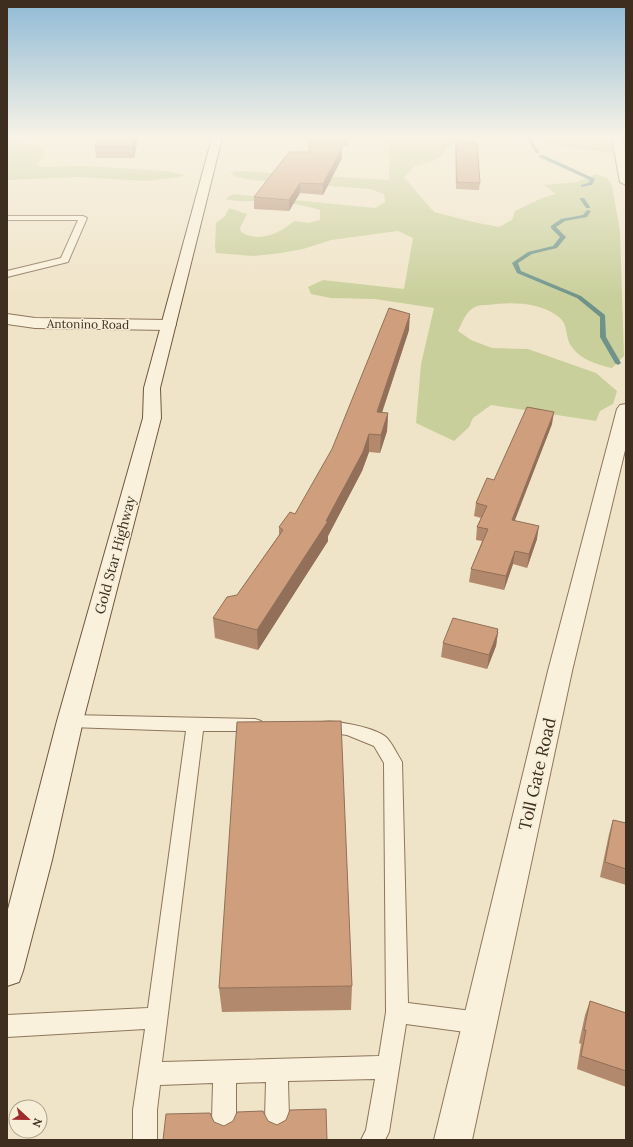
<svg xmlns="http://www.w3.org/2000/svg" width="633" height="1147" font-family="Lora,serif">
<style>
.green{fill:#c9cf9b}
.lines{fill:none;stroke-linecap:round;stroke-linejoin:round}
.stream{fill:#6f938a;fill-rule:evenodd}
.lane-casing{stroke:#8d765c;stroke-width:2}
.street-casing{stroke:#8d765c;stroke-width:2}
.secondary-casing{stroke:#6f573f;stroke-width:2}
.lane{fill:#faf1dc;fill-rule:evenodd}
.street{fill:#faf1dc;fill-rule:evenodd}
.secondary{fill:#faf1dc;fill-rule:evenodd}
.wall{fill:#b2896c}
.shaded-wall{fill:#916f58}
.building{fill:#cf9f7d;stroke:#916f58}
.labels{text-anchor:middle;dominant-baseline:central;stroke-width:3;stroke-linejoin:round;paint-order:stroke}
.far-street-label{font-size:12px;fill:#3d2e20;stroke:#f7eed8}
.street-label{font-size:14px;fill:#3d2e20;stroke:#f7eed8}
.near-street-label{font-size:17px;fill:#3d2e20;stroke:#f7eed8}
</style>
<rect width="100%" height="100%" fill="#f0e4c8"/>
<g class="green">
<polygon points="7,138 19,138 14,141 39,147 44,152 44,158 37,164 42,167 83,166 166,171 185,175 181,177 145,181 78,177 7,180"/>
<path d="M386,138H626V154L594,151L509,138L463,139L447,147L442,156L431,162L415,166L404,177L434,212L473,222L499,227L512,220L515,211L542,198L556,194L544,185L577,182L595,174L607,178L612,186L620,231L624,356L612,368C597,365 576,358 569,342C565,331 568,323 556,315C536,302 511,302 488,305C484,305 479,305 475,307C466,311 462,323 458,331L471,340L492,348L528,349L596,373L617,391L613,404L600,411L596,421L491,405L473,418L469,427L454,441L416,423L421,364L434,308L375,299L331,298L311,294L308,287L323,280L404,289L413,238L398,231L331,240L303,249L281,253L253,256L216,253L215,247L216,223L225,216L229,208L247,214L240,228L241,232C259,243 279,234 294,221L309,223L320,220V210C305,206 290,202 274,201C258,200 241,203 225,199L233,194L375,208L385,202L384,194L370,189L251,180L234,176L230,172L242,171L389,180V148Z"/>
</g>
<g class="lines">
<g class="stream">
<polygon points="523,138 531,139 540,153 536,153 528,141"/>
<polygon points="539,155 543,155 595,179 592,185 581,187 581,185 588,183 590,180 539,157"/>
<polygon points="580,198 584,198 590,207 590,208 586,208 580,199"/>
<polygon points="587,210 591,211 587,217 565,221 556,227 566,237 557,248 532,254 518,263 521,271 581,296 605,315 606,337 621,363 618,365 615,363 600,337 600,317 577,298 517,273 512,263 528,252 553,246 560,237 551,228 551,226 561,219 583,215"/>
</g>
<defs>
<g id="lane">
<polygon points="7,216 83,216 87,218 68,262 7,277 7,271 61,258 78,220 7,220"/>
<path d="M70,715L255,719L261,721L263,725L261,729L255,731H203L162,1062L379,1056L386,1012L384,763L374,746L347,735L318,731L316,727L318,723C331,718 378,728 387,738C393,745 397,754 402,762L408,1003L480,1012L488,1015L491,1023L488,1031L480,1034L406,1024L389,1132L385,1140H361L366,1130L375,1079L288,1081L289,1118L285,1126L277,1130L269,1126L265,1118L266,1082L236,1083V1119L232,1127L224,1131L216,1127L212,1119L213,1083L160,1085L157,1110V1140H133V1110L145,1029L7,1037V1015L148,1008L186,731L70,727L64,725L62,721L64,717Z"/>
</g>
<g id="street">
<polygon points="612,138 622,138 626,156 626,185 620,182"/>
<polygon points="7,314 35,318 168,320 173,322 176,325 173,328 168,330 35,328 7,324"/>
<polygon points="626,404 626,446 572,671 472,1140 434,1140 548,671 617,409 620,405"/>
</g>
<polygon id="secondary" points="212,138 222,138 160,388 161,418 83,721 52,860 23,971 19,982 7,986 7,913 57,721 143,418 144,388"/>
</defs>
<use href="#lane" class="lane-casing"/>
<use href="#street" class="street-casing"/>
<use href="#secondary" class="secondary-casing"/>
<use href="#lane" class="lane"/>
<use href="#street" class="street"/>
<use href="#secondary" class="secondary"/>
</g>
<g class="wall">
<polygon points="138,138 134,158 96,158 95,147"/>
<polygon points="310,138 349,138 349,146 342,145 342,158 323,195 300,193 289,211 254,209 254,197 309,152"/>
<polygon points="456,141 480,183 479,190 456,189 455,149"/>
<polygon points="409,330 382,413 388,413 387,431 380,453 369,452 362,471 328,536 328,541 258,650 215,638 213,618 237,595 279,535 279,527 295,514"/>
<polygon points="552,424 514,520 537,539 527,568 513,564 504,590 469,582 471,569 482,541 476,540 477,527 481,518 474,516 476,503"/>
<polygon points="497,632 498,632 496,646 487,669 441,657 443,643"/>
<polygon points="613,820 626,823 626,885 600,877 609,834"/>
<polygon points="352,986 351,1010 222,1012 219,988"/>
<polygon points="590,1001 626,1013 626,1087 577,1069 581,1044 579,1043 585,1015"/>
</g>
<g class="shaded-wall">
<polygon points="134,138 138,138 134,158 132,147"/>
<polygon points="342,148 342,158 323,195 323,184"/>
<polygon points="300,183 300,193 289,211 289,200"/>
<polygon points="410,314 409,330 376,430 377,412"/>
<polygon points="554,412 552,424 510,533 512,520"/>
<polygon points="388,413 387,431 380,453 381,435"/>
<polygon points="369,434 369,452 362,471 328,536 328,541 258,650 257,630 326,521"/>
<polygon points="539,526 537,539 527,568 529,554"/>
<polygon points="515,551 513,564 504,590 506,576"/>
<polygon points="498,629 497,636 498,632 496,646 487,669 489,655"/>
</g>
<g class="building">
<polygon points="98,138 134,138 132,147 95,147"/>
<polygon points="310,138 342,138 342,148 323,184 300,183 289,200 254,197 289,152 309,152"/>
<polygon points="456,141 477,142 480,183 457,182"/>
<polygon points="389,308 410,314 377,412 388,413 381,435 369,434 363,452 326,521 328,521 257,630 213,618 227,597 237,595 283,530 279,527 290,512 295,514 332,449"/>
<polygon points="527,407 554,412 512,520 539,526 529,554 515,551 506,576 471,569 488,529 477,527 487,506 476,503 487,478 494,480"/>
<polygon points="453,618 498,629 497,632 498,632 489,655 443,643"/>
<polygon points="341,721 352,986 219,988 237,722"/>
<polygon points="613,820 626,823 626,869 605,862"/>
<polygon points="590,1001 626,1013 626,1071 581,1056 586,1030 584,1030"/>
<polygon points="326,1109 327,1140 163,1140 166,1114 210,1113 214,1122 224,1126 233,1121 237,1112 263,1111 268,1121 277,1125 286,1120 290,1110"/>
</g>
<linearGradient id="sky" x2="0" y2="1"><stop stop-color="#8fbad6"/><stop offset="0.46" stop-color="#f8f3e6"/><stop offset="1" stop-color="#f8f3e6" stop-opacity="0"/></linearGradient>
<rect width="633" height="298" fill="url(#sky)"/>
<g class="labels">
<g class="far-street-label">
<text transform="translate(88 324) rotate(1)">Antonino Road</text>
</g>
<g class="street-label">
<text transform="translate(115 555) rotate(-75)">Gold Star Highway</text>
</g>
<g class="near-street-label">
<text transform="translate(537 774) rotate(-77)">Toll Gate Road</text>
</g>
</g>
<rect width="633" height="1147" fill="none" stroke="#3d2e20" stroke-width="16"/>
<g transform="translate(28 1119) rotate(112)"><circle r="19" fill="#f7eed8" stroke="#ada18e"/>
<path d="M0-3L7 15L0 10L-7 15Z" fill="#9e2a2b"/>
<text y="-6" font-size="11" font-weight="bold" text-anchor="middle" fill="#3d2e20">N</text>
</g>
</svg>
